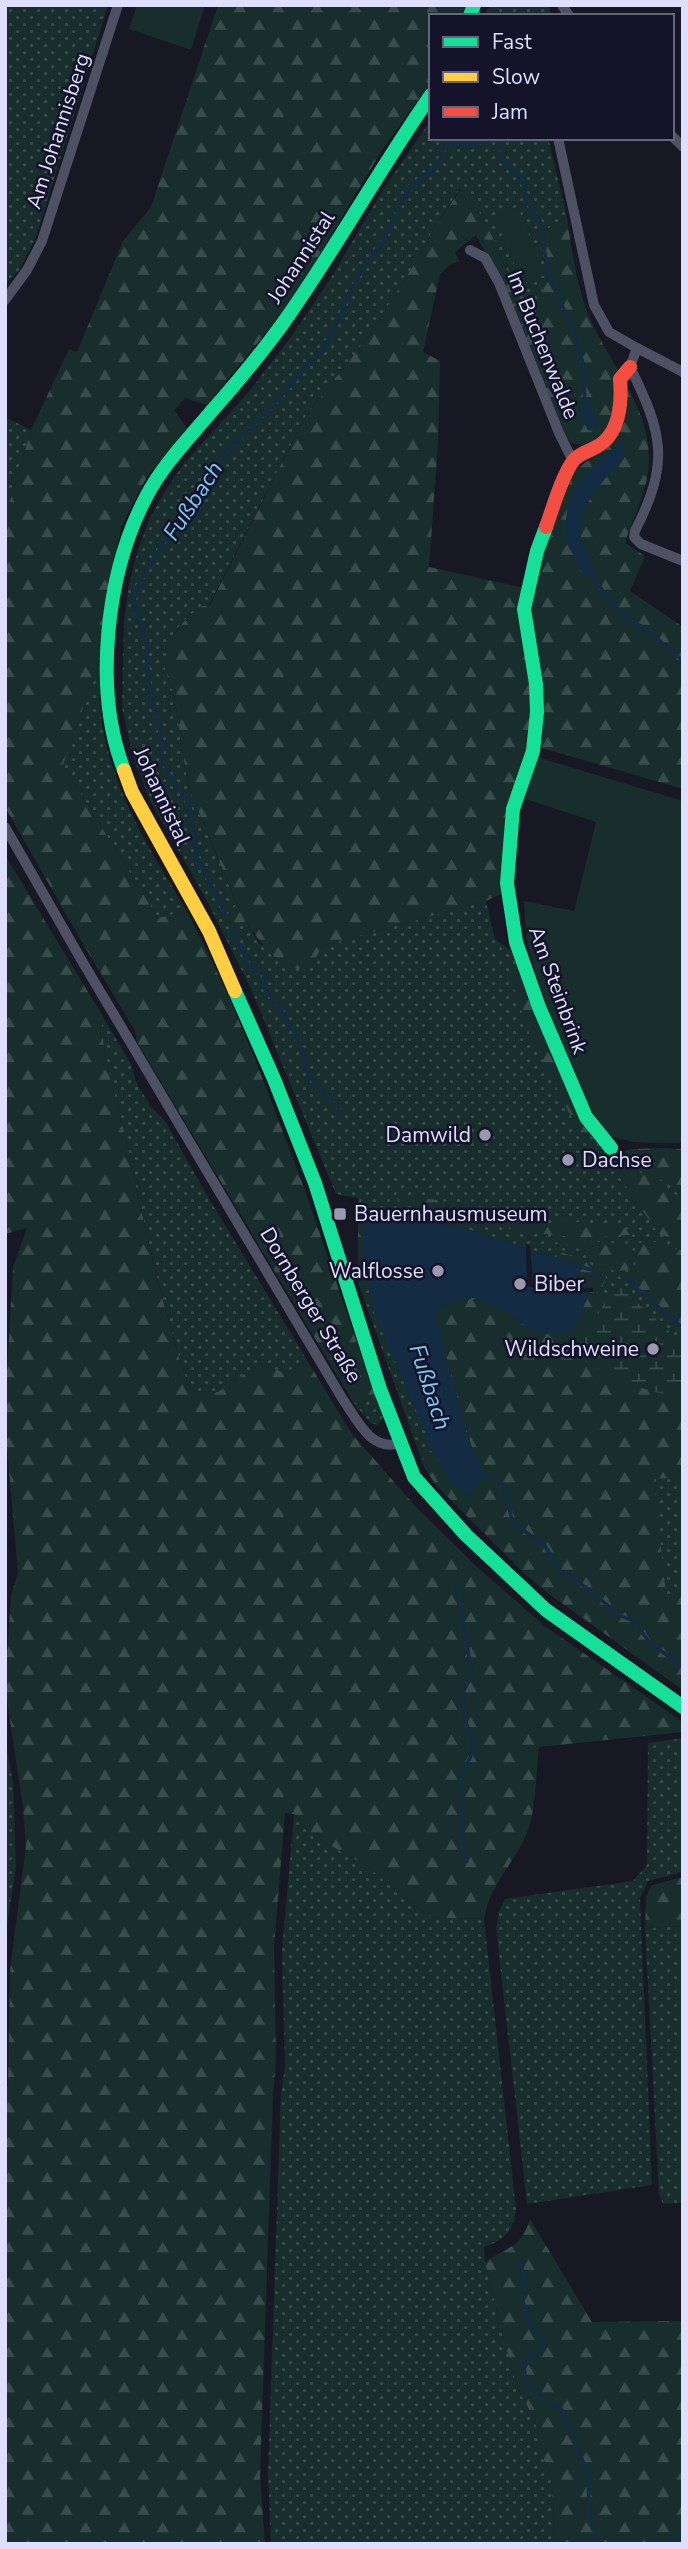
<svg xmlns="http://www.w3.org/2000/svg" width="688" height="2549" font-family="'Nunito Sans',sans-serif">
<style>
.grass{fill:url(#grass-dots)}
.forest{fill:url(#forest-firs)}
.wetland{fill:url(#wetland-marsh)}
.garden{fill:#172e2c}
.water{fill:#132c44}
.pier{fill:#181824}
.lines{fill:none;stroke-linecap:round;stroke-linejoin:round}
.stream{stroke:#132c44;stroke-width:3.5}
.street{stroke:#4e5063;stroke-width:10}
.fast{stroke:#16e098;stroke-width:14}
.slow{stroke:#ffcf43;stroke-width:14}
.jam{stroke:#f24e42;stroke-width:14}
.poi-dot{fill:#9999b0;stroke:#141329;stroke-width:2.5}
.labels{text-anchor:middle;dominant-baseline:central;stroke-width:5;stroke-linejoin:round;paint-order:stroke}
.street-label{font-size:21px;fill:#dedffc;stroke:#141329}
.poi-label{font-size:21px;fill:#dedffc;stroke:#141329;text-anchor:end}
.water-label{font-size:23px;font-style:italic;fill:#77caf1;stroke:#141329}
</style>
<defs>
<pattern id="grass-dots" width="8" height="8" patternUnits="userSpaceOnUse" patternTransform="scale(1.75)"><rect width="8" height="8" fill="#172e2c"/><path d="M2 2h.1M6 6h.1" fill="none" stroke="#384c4c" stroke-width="1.8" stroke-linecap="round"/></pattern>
<pattern id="forest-firs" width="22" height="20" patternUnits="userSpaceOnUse" patternTransform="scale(1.75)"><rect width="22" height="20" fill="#172e2c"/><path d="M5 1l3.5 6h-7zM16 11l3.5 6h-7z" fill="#384c4c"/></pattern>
<pattern id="wetland-marsh" width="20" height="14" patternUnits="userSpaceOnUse" patternTransform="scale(1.75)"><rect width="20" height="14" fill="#172e2c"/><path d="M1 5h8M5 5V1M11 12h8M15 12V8" fill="none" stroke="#384c4c"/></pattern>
</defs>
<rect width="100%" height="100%" fill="#181824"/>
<g class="grass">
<polygon points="5,5 108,5 36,237 18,272 5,283"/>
<polygon points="490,5 549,5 551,16 485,16"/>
<polygon points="431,120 431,138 548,138 567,217 549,228 539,239 548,275 536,312 522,328 511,302 511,280 493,238 478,210 460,189 434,227 426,245 373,330 305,417 209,605 202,606 183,621 169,641 165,669 174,695 188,786 237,905 225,919 246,921 259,944 313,962 322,946 486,901 495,939 513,952 569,1093 591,1136 612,1152 620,1153 631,1149 683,1149 683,1690 548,1593 525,1574 436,1485 424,1467 358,1282 358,1198 336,1194 251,989 206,899 150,800 133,757 122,707 124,620 129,585 138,550 149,520 165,491 185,462 247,394 291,337 329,281 384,188"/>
<polygon points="5,417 31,430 5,518"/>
<path d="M100,658C100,680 99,702 102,723C113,793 151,852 187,911L158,918L63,765Z"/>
<path d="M102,1015L131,1064L136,1082L151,1107L165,1121L208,1197L307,1360L286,1373L265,1366L253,1368L218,1392L190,1391C162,1307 143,1218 124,1131C115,1094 101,1053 102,1015Z"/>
<polygon points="375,1396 383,1419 378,1425 371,1423 355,1405"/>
<polygon points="5,1738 13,1783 16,1867 5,1938"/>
<polygon points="683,1738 683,1872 648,1881 640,1898 652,2185 527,2204 496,1928 499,1911 505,1899 633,1881 647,1865 648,1743"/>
<path d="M294,1814L311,1834L368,1867L424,1913L437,1918L484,1919L516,2209C515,2229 503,2241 484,2247L485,2262L511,2367L518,2389L535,2421L542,2456L551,2474L555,2530L553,2544H271L268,2473L281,2092L285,2067L282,1951Z"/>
<polygon points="683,1926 683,2203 663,2204 659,2194 645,1928"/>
</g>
<g class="forest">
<polygon points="218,5 467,5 463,16 431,16 431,83 384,147 311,269 274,323 207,405 185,398 174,410 187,428 147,477 121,527 103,617 100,658 63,765 158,918 187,911 223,984 255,1059 305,1190 375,1396 355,1405 137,1042 135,1031 75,930 5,807 5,518 31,430 69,349 77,352 123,241 151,207"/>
<path d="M461,189L478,210L493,238L511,281V302L476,235L455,252L459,261L450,265L440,274L423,352L440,361L438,444L429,567L534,590L541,557L573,472L590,459L584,445L571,443L564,433L522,328L536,312L548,275L539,239L549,228L567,217C572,250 576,285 589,316C610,366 650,405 649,462C648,491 633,516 625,543L645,556L630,591L683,627V789L528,744L508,807L501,894L486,901L322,946C319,950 317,957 314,961C291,987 256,938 246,921L229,927L224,919L237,904L188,786L174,695L165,669L169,641L184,621L202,606L210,605L305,417L373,330L426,245L434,227Z"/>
<path d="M5,855L102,1015C101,1053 115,1094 124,1131C143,1218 161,1307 190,1391L218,1392L253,1368L265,1366L286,1373L307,1360L352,1434L417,1508L478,1568L546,1627L683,1722V1732L539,1747C536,1771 536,1808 528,1830C517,1861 489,1884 484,1919L437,1918L424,1913L368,1867L311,1834L294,1814L285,1813L274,1946L276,2061L273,2094L260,2476L265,2544H5V2087H8L10,1970L26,1846L23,1807L5,1687L11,1596L18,1572L6,1437V1389L13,1267L27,1228L5,1234Z"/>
<polygon points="517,962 569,1093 591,1136 583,1140 529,1033 511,979"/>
<polygon points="661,1148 683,1149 683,1194 620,1153 631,1149"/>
<polygon points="611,1154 683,1199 683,1242 659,1234 617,1174"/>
<polygon points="396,1193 547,1219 547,1224 555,1224 555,1219 643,1231 640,1234 587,1238 523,1232 398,1202"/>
<polygon points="358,1206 396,1211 496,1232 485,1234 388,1214 365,1270 368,1291 361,1289 358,1282"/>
<polygon points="545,1239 632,1244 634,1268 615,1272 586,1251"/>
<path d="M657,1242C665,1249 674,1247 683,1251V1331L618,1275L632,1273L637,1270L635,1243Z"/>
<polygon points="558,1251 585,1261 605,1273 606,1279 602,1287 589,1288 577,1283 576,1275 556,1258"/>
<path d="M599,1292L600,1297L606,1299L573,1353C607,1377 642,1391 683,1398V1477L654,1479L666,1595L683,1594V1690L548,1593L525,1574L436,1485L421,1462L429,1452L434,1453L449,1480L474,1455L435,1316C451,1286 495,1301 515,1319L587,1300L589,1293Z"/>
<polygon points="683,1877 683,1926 645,1928 646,1896 652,1885"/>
<path d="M530,2219L592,2322L683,2321V2544H553L555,2530L551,2474L542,2456L535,2421L518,2389L511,2367L485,2262C507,2246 520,2250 530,2219Z"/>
</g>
<path class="wetland" d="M617,1284L669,1331V1334L680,1343H683V1398C642,1391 607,1377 573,1353Z"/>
<g class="garden">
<polygon points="137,5 205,5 191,50 129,29"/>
<polygon points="518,207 545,275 522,284 495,216"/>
<path d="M537,757L683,801V1143C661,1142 629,1146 609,1134C587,1121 533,974 528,944C525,930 525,915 524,901L574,911L596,822L525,799Z"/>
</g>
<g class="water">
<path d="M443,138H496C479,147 461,151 444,142Z"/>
<polygon points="587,402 593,408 596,421 593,431 588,430 578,415 584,403"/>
<path d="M624,441V458C606,478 575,507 581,537C583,549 592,562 597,573L584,577C579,567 574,557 570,547C554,499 589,467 624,441Z"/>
<polygon points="372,1214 388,1214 471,1230 577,1264 575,1269 578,1272 577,1283 589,1288 587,1300 571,1331 552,1335 532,1331 506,1311 475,1298 464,1298 439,1308 435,1316 469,1441 485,1476 468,1496 449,1480 434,1453 372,1308 365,1270 363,1235"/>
</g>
<polygon class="pier" points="526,1244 530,1245 533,1283 558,1289 593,1288 593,1292 558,1293 527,1286"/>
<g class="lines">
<g class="stream">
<polyline points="500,138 500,147 504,162 521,178 529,205 540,221 548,273 573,330 583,363 585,405"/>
<polyline points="587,571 623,615 647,630 679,657 683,663"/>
<polyline points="226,915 196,855 190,806 168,773 162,756 159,723 150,696 146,640 134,604 137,587 165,540 220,459 277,401 323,348 335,328 350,292 366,263 385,238 409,187 436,167 450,138"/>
<polyline points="232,929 250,968 261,971 264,974 263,987 282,1011 302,1048 307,1070 315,1085 340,1111"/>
<polyline points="574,1265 592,1270 595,1275 599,1276"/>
<polyline points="626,1279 683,1328"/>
<polyline points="481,1473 485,1476 497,1478 504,1487 512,1520 519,1527 545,1546 559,1570 587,1588 619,1615 635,1622 649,1642 683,1667"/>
<polyline points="456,1582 471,1668 462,1697 466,1723 474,1742 470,1758 462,1772 459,1787 462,1803 462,1850 467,1861"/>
<path d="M518,2258C527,2274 521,2285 523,2301C525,2320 537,2331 544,2346L528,2359L524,2368L526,2382L536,2395L562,2410L588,2474L589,2514L597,2535V2544"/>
<polyline points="662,2544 679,2539 683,2540"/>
</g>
<g class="street">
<polyline points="562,5 569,16"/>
<polyline points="672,136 683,147"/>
<path d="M558,138L594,305L609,332L637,348L630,367C663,434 670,462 635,531L634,537L641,544L683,561"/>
<polyline points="470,250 485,258 499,283 559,433 573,461"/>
<polyline points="5,300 27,270 42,241 118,5"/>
<polyline points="637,348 683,372"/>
<path d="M5,827L82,961L342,1398C356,1418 371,1453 400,1443"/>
</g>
<g class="fast">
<polyline points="470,16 474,5"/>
<polyline points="546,527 537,551 524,609 536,684 537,712 533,751 513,809 507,883 516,942 539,1007 586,1117 611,1148"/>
<path d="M124,770C93,690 106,573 146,497C162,466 188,439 210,413C235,385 259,356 281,326C334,252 378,171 431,95"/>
<polyline points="235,991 274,1079 315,1183 380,1389 414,1477 466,1535 546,1610 683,1707"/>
</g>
<polyline class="slow" points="124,770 132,792 209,931 235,991"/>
<path class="jam" d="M546,527C553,508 561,478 573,461C579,453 588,452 596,447C620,435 622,402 620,379L630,367"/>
</g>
<g class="poi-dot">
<circle cx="485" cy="1135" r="7"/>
<circle cx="568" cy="1160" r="7"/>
<rect x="333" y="1207" width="14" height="14" rx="3.5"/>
<circle cx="438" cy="1271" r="7"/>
<circle cx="520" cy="1284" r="7"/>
<circle cx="653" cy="1349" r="7"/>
</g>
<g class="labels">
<g class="street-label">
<text transform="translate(58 131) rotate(-72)">Am Johannisberg</text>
<text transform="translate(301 257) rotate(-57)">Johannistal</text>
<text transform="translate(543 345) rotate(68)">Im Buchenwalde</text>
<text transform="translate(162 796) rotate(65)">Johannistal</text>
<text transform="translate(558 990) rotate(70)">Am Steinbrink</text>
<text transform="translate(311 1305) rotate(59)">Dornberger Straße</text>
</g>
<g class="poi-label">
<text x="471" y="1135">Damwild</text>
<text x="582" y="1160" text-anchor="start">Dachse</text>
<text x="354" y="1214" text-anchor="start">Bauernhausmuseum</text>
<text x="424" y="1271">Walflosse</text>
<text x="534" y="1284" text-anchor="start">Biber</text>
<text x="639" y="1349">Wildschweine</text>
</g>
<g class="water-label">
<text transform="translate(193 501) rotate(-57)">Fußbach</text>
<text transform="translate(430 1387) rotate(72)">Fußbach</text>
</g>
</g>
<rect width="688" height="2549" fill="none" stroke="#dedffc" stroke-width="14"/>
<rect x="429" y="14" width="245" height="126" fill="#141329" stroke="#65657d" stroke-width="2"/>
<rect x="443" y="37" width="35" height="10" fill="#16e098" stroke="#65657d" stroke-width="2"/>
<text x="492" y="49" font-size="21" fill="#dedffc">Fast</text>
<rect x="443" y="72" width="35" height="10" fill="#ffcf43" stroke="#65657d" stroke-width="2"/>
<text x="492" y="84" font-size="21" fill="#dedffc">Slow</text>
<rect x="443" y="107" width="35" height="10" fill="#f24e42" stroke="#65657d" stroke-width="2"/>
<text x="492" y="119" font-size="21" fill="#dedffc">Jam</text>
</svg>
